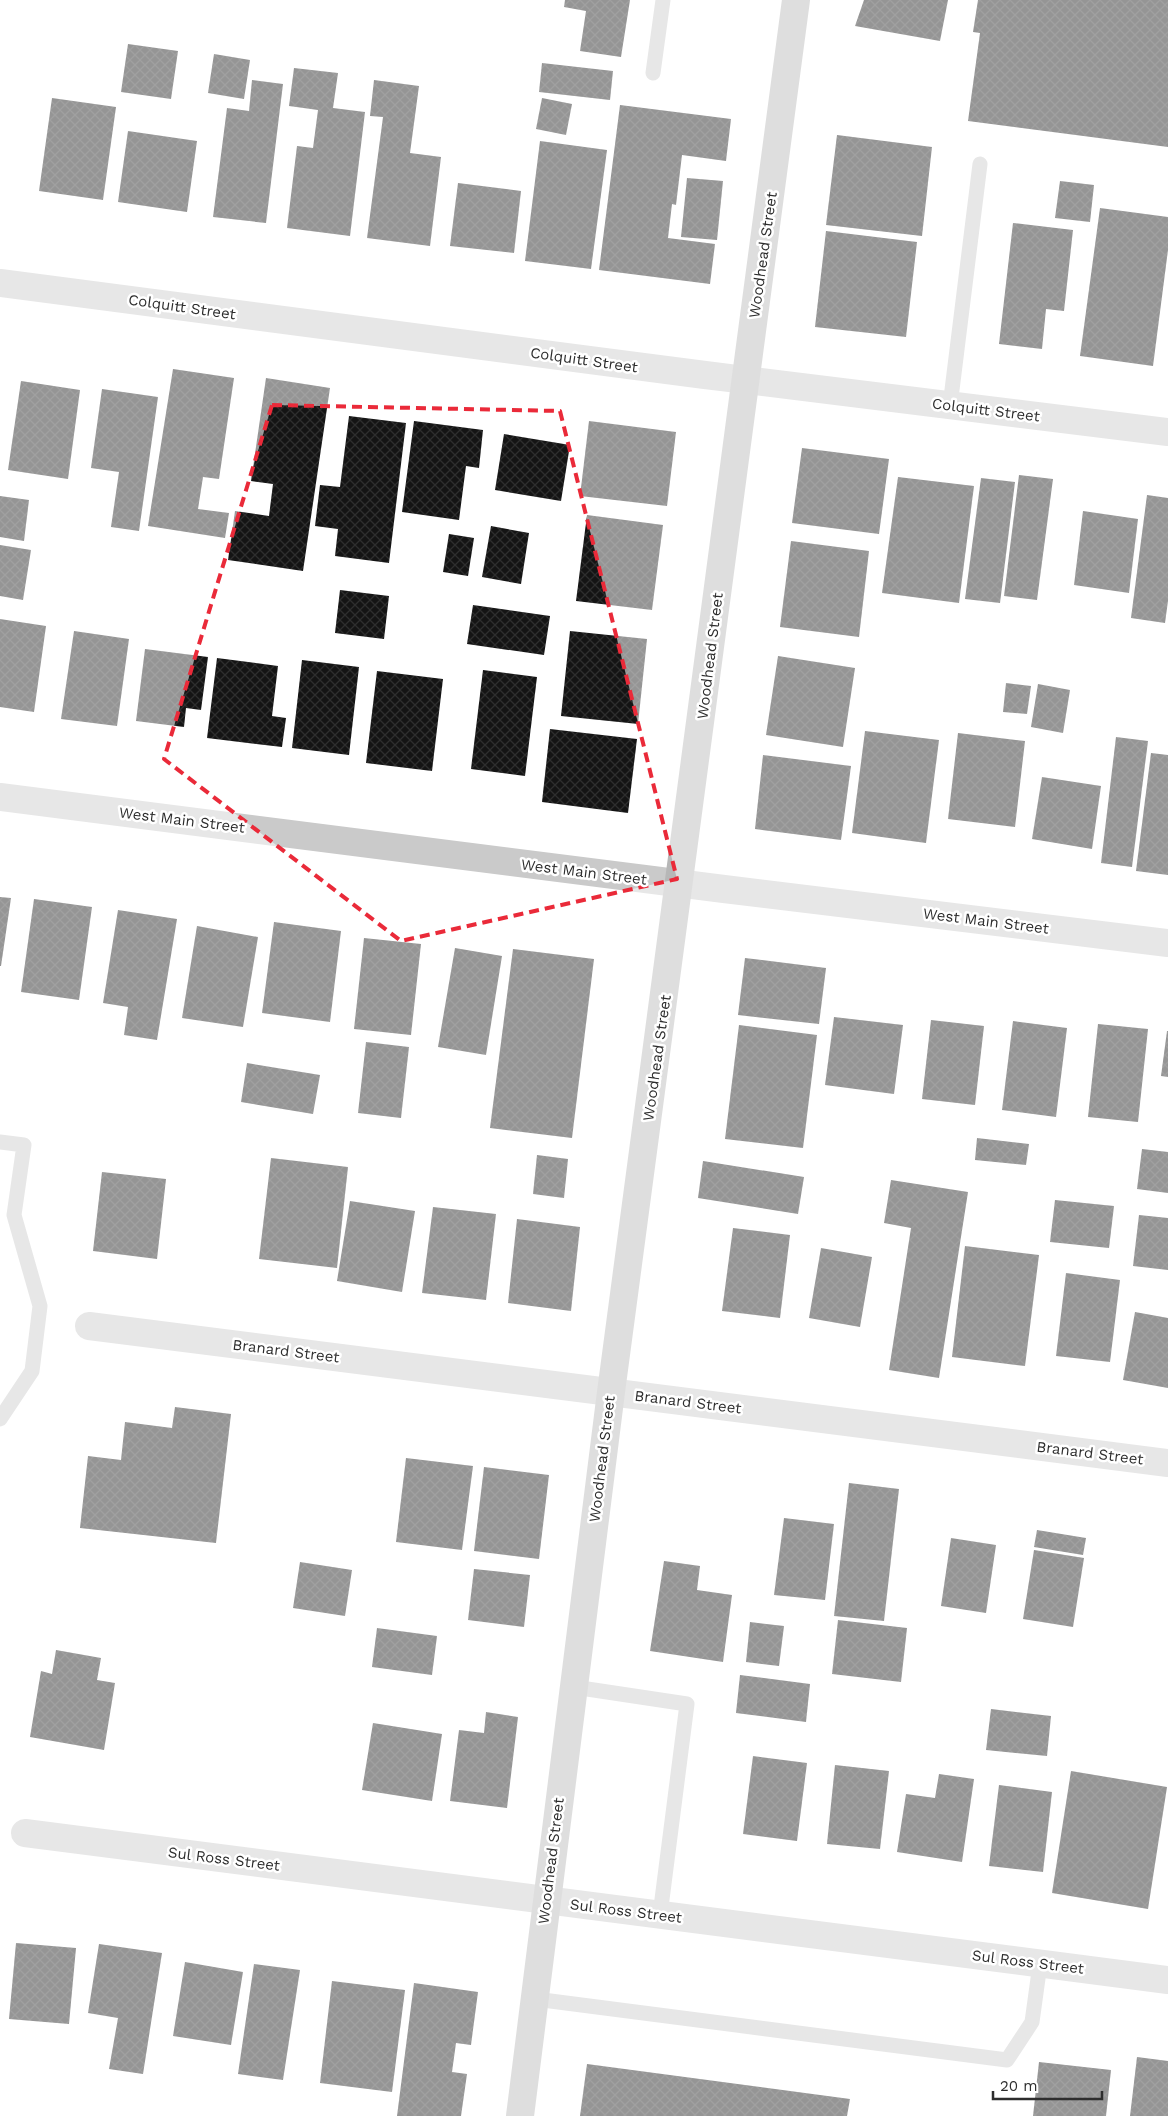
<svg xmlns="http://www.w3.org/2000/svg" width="1168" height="2116" font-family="'Work Sans',sans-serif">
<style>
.building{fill:url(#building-cross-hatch)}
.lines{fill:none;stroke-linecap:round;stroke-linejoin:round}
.lane{stroke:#cacaca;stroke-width:15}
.street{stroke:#cacaca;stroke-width:28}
.secondary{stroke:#b7b7b7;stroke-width:28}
.marked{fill:none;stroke:#ea2a39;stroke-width:4;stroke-dasharray:10 6;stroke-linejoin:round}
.labels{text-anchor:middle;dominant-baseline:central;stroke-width:5;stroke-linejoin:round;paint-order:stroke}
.street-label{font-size:15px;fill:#2d2d2d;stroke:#fff}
</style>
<defs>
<pattern id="building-cross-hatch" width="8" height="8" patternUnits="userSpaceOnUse" patternTransform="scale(1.25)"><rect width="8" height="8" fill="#141414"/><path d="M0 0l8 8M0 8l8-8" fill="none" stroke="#2e2e2e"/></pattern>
</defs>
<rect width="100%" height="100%" fill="#fff"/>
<g class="building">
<polygon points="565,0 630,0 621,57 580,51 586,11 564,7"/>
<polygon points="864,0 948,0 940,41 855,26"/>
<polygon points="978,0 1168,0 1168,147 968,121 980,33 973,32"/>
<polygon points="128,44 178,51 171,99 121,92"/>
<polygon points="214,54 250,60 244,99 208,93"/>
<polygon points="542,63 613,71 610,100 539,92"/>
<polygon points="294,68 338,73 333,108 365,112 350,236 287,228 297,146 313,148 318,110 289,106"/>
<polygon points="252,80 283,84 266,223 213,217 227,108 249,111"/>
<polygon points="374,80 419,86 410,153 441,157 430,246 367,238 383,117 370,116"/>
<polygon points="52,98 116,107 103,200 39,191"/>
<polygon points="542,98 572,104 566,135 536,129"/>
<polygon points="620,105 731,119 726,161 682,155 676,205 672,204 668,238 715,244 710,284 599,270"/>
<polygon points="128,131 197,141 187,212 118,202"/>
<polygon points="837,135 932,147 922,236 826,225"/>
<polygon points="540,141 607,150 591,269 525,261"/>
<polygon points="687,178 723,181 717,240 681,237"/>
<polygon points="1060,181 1094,185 1090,222 1055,218"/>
<polygon points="458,183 521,191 514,253 450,246"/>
<polygon points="1100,208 1168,217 1168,250 1153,366 1080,356"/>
<polygon points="1013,223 1073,230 1064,311 1046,309 1042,349 999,344"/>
<polygon points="826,231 917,242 906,337 815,327"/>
<polygon points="173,369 234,378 219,479 203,477 198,509 229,513 225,538 148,526"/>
<polygon points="266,378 330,388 303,571 228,560 235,511 269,516 273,484 251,481"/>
<polygon points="21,381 80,390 68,479 8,470"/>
<polygon points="102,389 158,397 139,531 111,527 119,472 91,468"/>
<polygon points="349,416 406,423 389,563 335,556 338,529 315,526 320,485 340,487"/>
<polygon points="414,421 483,430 479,468 466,466 459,520 402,512"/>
<polygon points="589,421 676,432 667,506 580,496"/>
<polygon points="504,434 570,445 561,501 495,490"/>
<polygon points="802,448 889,459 879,534 792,523"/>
<polygon points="1019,475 1053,479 1037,600 1004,596"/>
<polygon points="898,477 974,486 959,603 882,593"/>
<polygon points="981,478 1015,482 1000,603 965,599"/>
<polygon points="1147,495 1168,498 1168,601 1165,623 1131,618"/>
<polygon points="0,496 29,500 24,541 0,537"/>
<polygon points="1083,511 1138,519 1129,593 1074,585"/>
<polygon points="587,515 663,525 652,610 576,601"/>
<polygon points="491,526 529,533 521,584 482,577"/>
<polygon points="449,534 474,538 468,576 443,572"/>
<polygon points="791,541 869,551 859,637 780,627"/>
<polygon points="0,545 31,550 23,600 0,596"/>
<polygon points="340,590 389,596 384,639 335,633"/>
<polygon points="473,605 550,616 544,655 467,644"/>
<polygon points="0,619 46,626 34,712 0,707"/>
<polygon points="74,631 129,639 117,726 61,719"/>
<polygon points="570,631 647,639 638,724 561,716"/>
<polygon points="145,649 208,657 201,710 186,708 184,727 136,721"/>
<polygon points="778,656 855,668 843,747 766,735"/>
<polygon points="217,658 278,666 272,716 286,718 282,747 207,738"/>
<polygon points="302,660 359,667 349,755 292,748"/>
<polygon points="483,670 537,677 525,776 471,769"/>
<polygon points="377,671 443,679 432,771 366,763"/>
<polygon points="1006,683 1031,686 1027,714 1003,712"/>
<polygon points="1038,684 1070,690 1063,733 1031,727"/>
<polygon points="550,729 637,739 628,813 542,802"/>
<polygon points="865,731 939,740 926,843 852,833"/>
<polygon points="958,733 1025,741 1015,827 948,819"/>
<polygon points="1116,737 1148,741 1132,867 1101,863"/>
<polygon points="1151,753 1168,755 1168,875 1136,871"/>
<polygon points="763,755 851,766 841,840 755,829"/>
<polygon points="1042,777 1101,786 1092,849 1032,839"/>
<polygon points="0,897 11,898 1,966 0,966"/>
<polygon points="34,899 92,907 79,1000 21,992"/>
<polygon points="118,910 177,919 157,1040 124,1035 128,1007 103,1003"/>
<polygon points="274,922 341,931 330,1022 262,1013"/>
<polygon points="197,926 258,937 243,1027 182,1018"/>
<polygon points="364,938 421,944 411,1035 354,1029"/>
<polygon points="455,948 502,956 486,1055 438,1047"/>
<polygon points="513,949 594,959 572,1138 490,1128"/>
<polygon points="745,958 826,968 819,1024 738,1015"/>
<polygon points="834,1017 903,1025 894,1094 825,1085"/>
<polygon points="931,1020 984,1026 975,1105 922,1099"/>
<polygon points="1013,1021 1067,1028 1056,1117 1002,1110"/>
<polygon points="1098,1024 1148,1029 1138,1122 1088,1117"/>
<polygon points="739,1025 817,1035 803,1148 725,1139"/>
<polygon points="1167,1031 1168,1031 1168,1077 1161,1076"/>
<polygon points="366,1042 409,1047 401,1118 358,1113"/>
<polygon points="247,1063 320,1075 313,1114 241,1102"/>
<polygon points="977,1138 1029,1144 1026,1165 975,1160"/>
<polygon points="1142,1149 1168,1152 1168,1193 1137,1189"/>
<polygon points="537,1155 568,1159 564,1198 533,1194"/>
<polygon points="271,1158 348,1167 337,1268 259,1259"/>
<polygon points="703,1161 804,1177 798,1214 698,1198"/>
<polygon points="102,1172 166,1179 157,1259 93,1251"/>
<polygon points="891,1180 968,1192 939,1378 889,1370 911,1228 884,1223"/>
<polygon points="1055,1200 1114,1206 1109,1248 1050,1242"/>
<polygon points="350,1201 415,1211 402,1292 337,1281"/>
<polygon points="433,1207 496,1214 486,1300 422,1293"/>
<polygon points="1139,1215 1168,1218 1168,1270 1133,1266"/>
<polygon points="517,1219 580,1227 571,1311 508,1303"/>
<polygon points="733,1228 790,1235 780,1318 722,1311"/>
<polygon points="965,1246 1039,1255 1025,1366 952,1357"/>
<polygon points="821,1248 872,1257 860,1327 809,1318"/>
<polygon points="1066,1273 1120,1280 1110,1362 1056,1356"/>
<polygon points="1135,1312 1168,1318 1168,1388 1123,1380"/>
<polygon points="175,1407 231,1414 216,1543 80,1528 88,1456 121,1460 125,1422 172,1428"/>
<polygon points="406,1458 473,1466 462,1550 396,1542"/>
<polygon points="484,1467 549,1475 539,1559 474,1551"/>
<polygon points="849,1483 899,1489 884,1621 834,1616"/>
<polygon points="784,1518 834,1524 825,1600 774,1595"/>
<polygon points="1037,1530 1086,1538 1083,1555 1034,1547"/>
<polygon points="951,1538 996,1545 986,1613 941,1606"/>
<polygon points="1034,1550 1084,1558 1073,1627 1023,1619"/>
<polygon points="664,1561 700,1566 697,1590 732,1595 723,1662 650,1651"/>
<polygon points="300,1562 352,1570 345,1616 293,1608"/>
<polygon points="474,1569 530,1575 524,1627 468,1620"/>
<polygon points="838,1620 907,1628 901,1682 832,1674"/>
<polygon points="750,1622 784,1626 779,1666 746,1662"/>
<polygon points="377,1628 437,1636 432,1675 372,1667"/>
<polygon points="56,1650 101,1658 97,1680 115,1683 104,1750 30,1737 41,1671 52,1674"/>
<polygon points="740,1675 810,1684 806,1722 736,1713"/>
<polygon points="991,1709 1051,1716 1047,1756 986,1750"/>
<polygon points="486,1712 518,1717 507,1808 450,1801 459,1730 484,1733"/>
<polygon points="373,1723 442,1734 432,1801 362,1790"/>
<polygon points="753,1756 807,1763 797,1841 743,1834"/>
<polygon points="835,1765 889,1771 880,1849 827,1844"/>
<polygon points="1071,1771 1167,1787 1148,1909 1052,1893"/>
<polygon points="939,1774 974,1779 962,1862 897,1852 906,1794 935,1798"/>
<polygon points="999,1785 1052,1792 1043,1872 989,1866"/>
<polygon points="16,1943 76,1948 69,2024 9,2019"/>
<polygon points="99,1944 162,1953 143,2074 109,2069 118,2018 88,2013"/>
<polygon points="185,1962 243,1972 231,2045 173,2036"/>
<polygon points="254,1964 300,1970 283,2080 238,2074"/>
<polygon points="332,1981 405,1990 392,2092 320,2083"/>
<polygon points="414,1983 478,1992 471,2045 456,2043 452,2072 467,2074 461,2116 397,2116"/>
<polygon points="1137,2057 1168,2061 1168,2116 1130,2116"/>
<polygon points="1039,2062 1111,2070 1106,2116 1033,2116"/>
<polygon points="587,2064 850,2099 847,2116 580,2116"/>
</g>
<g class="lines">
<g class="lane">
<polyline points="653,73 663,0"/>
<polyline points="950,406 980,164"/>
<polyline points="0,1142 24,1145 14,1215 40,1306 32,1371 0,1419"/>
<polyline points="574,1687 687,1704 660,1915"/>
<polyline points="535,1999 1007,2060 1032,2022 1040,1964"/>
</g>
<g class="street">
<polyline points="0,283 705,375 1168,432"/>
<polyline points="0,797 724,889 1168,943"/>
<polyline points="89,1326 1168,1463"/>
<polyline points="25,1833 1168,1980"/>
</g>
<polyline class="secondary" points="520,2116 611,1392 796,0"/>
</g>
<path d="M0 0H1168V2116H0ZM272,405L560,411L677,879L401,941L164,759Z" fill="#fff" fill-opacity=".55" fill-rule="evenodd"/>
<path class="marked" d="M272,405L560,411L677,879L401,941L164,759Z"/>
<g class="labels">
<g class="street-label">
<text transform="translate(763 255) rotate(-82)">Woodhead Street</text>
<text transform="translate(182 307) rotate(8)">Colquitt Street</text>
<text transform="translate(584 360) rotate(8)">Colquitt Street</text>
<text transform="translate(986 410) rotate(7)">Colquitt Street</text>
<text transform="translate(710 656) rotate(-83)">Woodhead Street</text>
<text transform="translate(182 820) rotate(7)">West Main Street</text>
<text transform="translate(584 872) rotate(7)">West Main Street</text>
<text transform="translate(986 921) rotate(7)">West Main Street</text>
<text transform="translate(657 1058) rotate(-82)">Woodhead Street</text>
<text transform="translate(286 1351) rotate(7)">Branard Street</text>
<text transform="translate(688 1402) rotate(7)">Branard Street</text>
<text transform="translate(1090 1453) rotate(7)">Branard Street</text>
<text transform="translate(602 1459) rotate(-83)">Woodhead Street</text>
<text transform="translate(224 1859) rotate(7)">Sul Ross Street</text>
<text transform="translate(551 1861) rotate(-83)">Woodhead Street</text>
<text transform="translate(626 1911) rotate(7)">Sul Ross Street</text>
<text transform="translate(1028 1962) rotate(7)">Sul Ross Street</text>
</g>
</g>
<path d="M993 2091v8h109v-8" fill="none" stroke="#2d2d2d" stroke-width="2.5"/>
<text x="1000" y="2091" font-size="15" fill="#2d2d2d" stroke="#ffffff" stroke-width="4" paint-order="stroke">20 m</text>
</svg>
